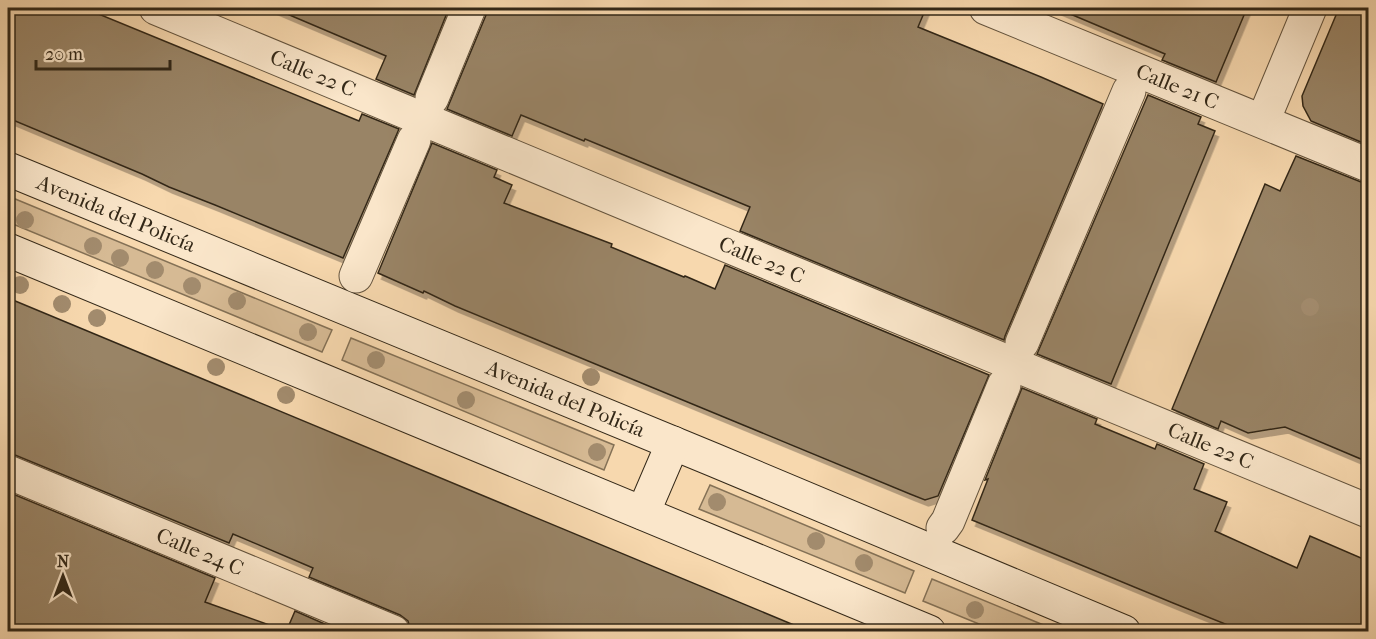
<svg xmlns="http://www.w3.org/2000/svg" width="1376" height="639" font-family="'IM FELL French Canon',serif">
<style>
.green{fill:#d6ba94;stroke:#847156;stroke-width:1.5}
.building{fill:#998466;stroke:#332818;stroke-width:1.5;filter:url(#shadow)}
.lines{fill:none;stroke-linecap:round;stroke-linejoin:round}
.street-casing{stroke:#64543e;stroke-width:35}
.secondary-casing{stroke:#332818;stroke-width:35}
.street{stroke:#fae6ca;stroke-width:33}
.secondary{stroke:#fae6ca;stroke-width:33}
.tree{fill:#a28b6d}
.labels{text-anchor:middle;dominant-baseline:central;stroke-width:6;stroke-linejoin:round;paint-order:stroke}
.street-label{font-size:21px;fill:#332818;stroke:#fae6ca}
</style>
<defs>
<filter id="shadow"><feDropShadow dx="3.5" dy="6" stdDeviation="0" flood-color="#0004"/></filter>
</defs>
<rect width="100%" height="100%" fill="#f7d8ae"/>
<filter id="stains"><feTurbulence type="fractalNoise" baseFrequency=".00333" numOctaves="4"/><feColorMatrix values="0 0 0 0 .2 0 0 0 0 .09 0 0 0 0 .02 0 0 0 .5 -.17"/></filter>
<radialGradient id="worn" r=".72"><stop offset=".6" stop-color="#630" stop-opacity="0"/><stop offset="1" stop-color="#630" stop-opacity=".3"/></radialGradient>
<g class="green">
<polygon points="8,196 332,330 322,352 8,222"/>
<polygon points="351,338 614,445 604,470 342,360"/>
<polygon points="710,485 914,571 905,593 699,509"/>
<polygon points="932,579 1058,631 996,631 923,601"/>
</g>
<g class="building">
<polygon points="8,8 84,8 359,121 362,114 399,129 343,258 215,205 169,187 142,174 8,118"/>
<polygon points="273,8 449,8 414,95 376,79 386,56"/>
<polygon points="487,8 926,8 918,27 1041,77 1103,104 1005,336 1004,340 740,231 750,207 585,139 584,141 521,115 512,136 447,109 486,15"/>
<polygon points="1056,8 1247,8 1216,82 1162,60 1165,54"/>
<polygon points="1339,8 1368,8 1368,145 1311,121 1303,106 1302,96"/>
<polygon points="1148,95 1201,117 1198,124 1215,131 1111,384 1037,354"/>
<polygon points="432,143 497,170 494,177 512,185 504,203 612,244 611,247 684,277 685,276 715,289 725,265 989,375 938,496 925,500 910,494 455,306 424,291 423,293 378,273"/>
<polygon points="1296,156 1361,182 1368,183 1368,462 1285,427 1248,433 1221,421 1218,429 1172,409 1265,184 1280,191"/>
<polygon points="8,298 806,630 806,632 411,632 408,621 400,615 309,577 313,568 233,534 229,543 15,455 8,454"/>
<polygon points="1022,388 1097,419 1095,424 1155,449 1157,444 1204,464 1194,489 1227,502 1215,531 1297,568 1310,536 1368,561 1368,632 1245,632 1173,603 972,520 988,479 985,480"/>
<polygon points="8,492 215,578 205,602 275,627 274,632 8,632"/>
<polygon points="295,611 343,632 286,632"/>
</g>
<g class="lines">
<defs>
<g id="street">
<path id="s1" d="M156,8L805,278L1368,511"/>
<path id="s2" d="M986,8L1368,165"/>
<polyline points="432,98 469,8"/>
<polyline points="1263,121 1310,8"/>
<polyline points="356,276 414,140"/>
<polyline points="1022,343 1129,91"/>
<path id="s3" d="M8,472L393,632"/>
<polyline points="943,528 948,521 1004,385"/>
</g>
<g id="secondary">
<path id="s4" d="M8,169L714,460L1124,632"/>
<polyline points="8,250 929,632"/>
<polyline points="643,513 673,443"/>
</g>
</defs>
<use href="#street" class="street-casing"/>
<use href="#secondary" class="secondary-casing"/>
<use href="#street" class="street"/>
<use href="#secondary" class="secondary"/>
</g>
<g class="tree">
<circle cx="25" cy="220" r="9"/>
<circle cx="93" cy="246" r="9"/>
<circle cx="120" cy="258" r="9"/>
<circle cx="155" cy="270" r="9"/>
<circle cx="20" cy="285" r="9"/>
<circle cx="192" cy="286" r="9"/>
<circle cx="237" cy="301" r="9"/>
<circle cx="62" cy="304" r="9"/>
<circle cx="1310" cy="307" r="9"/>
<circle cx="97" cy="318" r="9"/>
<circle cx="308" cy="332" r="9"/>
<circle cx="376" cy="360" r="9"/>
<circle cx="216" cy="367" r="9"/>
<circle cx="591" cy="377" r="9"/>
<circle cx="286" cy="395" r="9"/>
<circle cx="466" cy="400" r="9"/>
<circle cx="597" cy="452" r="9"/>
<circle cx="717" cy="502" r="9"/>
<circle cx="816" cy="541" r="9"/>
<circle cx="864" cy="563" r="9"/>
<circle cx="975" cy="610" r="9"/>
</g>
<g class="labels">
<g class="street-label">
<text stroke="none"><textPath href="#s1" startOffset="170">Calle 22 C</textPath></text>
<text stroke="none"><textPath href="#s2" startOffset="207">Calle 21 C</textPath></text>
<text stroke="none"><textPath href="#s4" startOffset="117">Avenida del Policía</textPath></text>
<text stroke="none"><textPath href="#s1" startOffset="656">Calle 22 C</textPath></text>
<text stroke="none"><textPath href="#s4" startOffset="603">Avenida del Policía</textPath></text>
<text stroke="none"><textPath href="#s1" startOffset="1142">Calle 22 C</textPath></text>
<text stroke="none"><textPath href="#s3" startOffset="208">Calle 24 C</textPath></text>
</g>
</g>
<rect width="1376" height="639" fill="none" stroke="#f7d8ae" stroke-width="30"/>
<rect x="9" y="9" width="1358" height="621" fill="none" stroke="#332818" stroke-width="3"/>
<rect x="15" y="15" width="1346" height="609" fill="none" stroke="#332818" stroke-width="1.5"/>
<g transform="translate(63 576)" stroke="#fae6ca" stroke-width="4.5" paint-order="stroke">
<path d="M0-4.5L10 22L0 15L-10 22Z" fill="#332818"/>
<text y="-9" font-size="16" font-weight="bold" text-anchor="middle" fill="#332818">N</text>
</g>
<path d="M36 60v9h134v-9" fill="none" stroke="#332818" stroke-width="3"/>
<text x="45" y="60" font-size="18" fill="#332818" stroke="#fae6ca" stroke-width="4.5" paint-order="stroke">20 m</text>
<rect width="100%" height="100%" filter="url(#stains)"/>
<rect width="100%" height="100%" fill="url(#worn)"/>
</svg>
